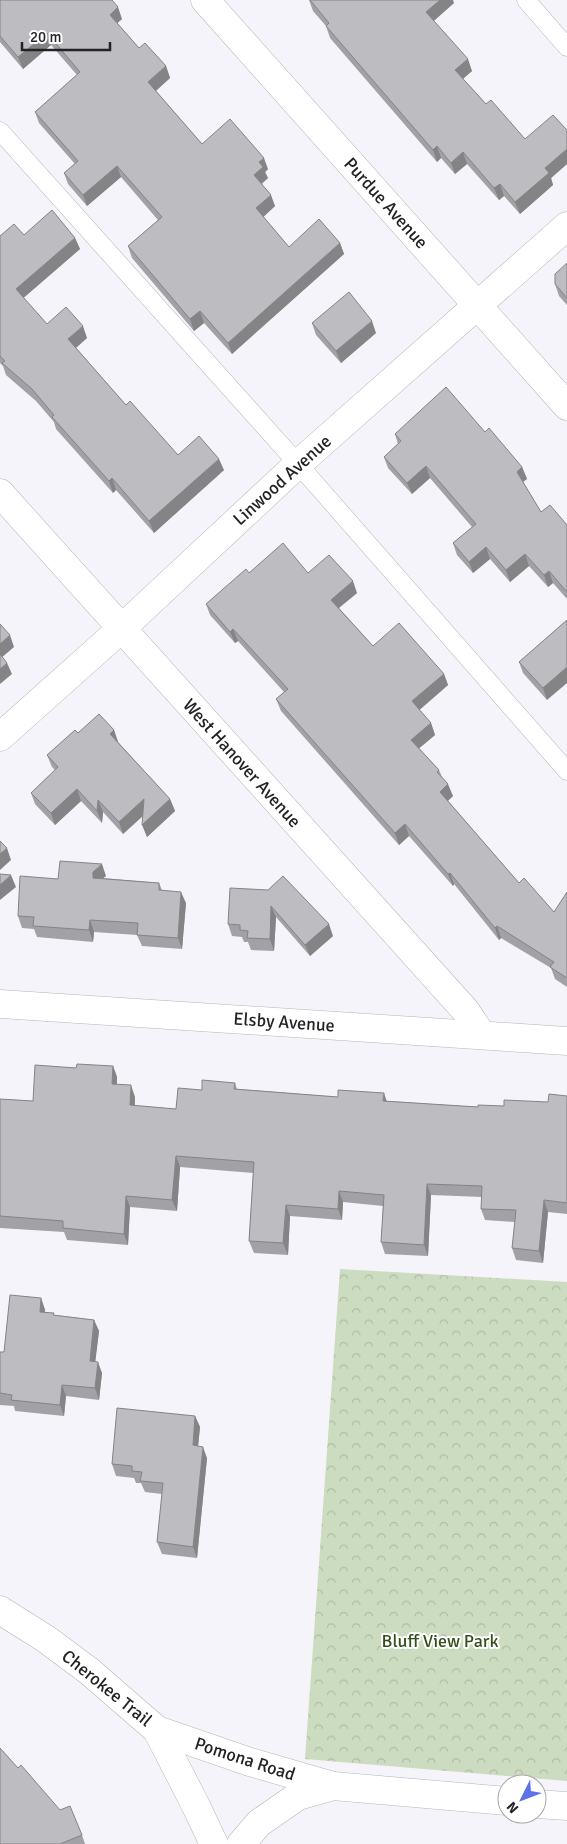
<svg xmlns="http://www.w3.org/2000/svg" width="567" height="1844" font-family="Signika,sans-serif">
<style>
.forest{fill:url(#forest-crowns)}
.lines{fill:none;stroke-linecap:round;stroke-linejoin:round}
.service-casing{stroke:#b5b6bb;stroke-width:19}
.minor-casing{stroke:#b5b6bb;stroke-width:29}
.service{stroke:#fff;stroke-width:18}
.minor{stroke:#fff;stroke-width:28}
.wall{fill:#a2a2a6}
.shaded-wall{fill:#848487}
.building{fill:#bcbcc1;stroke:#848487}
.labels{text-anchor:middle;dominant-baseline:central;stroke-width:4;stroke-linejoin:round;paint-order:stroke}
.street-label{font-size:18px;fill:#232326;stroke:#fff}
.park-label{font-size:18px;fill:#33501b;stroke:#fff}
</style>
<defs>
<pattern id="forest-crowns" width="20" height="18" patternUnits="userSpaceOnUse" patternTransform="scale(1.25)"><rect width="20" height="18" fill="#ccdcc1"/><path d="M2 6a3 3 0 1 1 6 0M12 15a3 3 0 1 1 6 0" fill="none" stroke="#afbca6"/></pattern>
</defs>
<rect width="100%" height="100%" fill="#f4f4fa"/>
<polygon class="forest" points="340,1269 567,1282 567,1781 305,1759"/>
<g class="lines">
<defs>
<g id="service">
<polyline points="526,0 567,47"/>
<polyline points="0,131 298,464 567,771"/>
</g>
<g id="minor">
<polyline points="205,0 567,406"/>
<polyline points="0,493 465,1010 482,1035"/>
<polyline points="0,737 121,629 298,464 567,226"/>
<polyline points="0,1004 567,1041"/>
<polyline points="0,1610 46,1639 89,1671 157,1730 196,1806 214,1844"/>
<polyline points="157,1730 250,1762 333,1786 507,1801"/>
<polyline points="537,1804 567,1806"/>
<polyline points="241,1844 259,1823 298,1796 333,1786"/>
</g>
</defs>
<use href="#service" class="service-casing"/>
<use href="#minor" class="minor-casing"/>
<use href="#service" class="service"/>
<use href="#minor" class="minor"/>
</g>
<g class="wall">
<polygon points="0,0 122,19 117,23 139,48 166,66 170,78 156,91 202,144 268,169 265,172 268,178 262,184 275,206 263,217 289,247 340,243 344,254 232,354 204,323 194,331 132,258 128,246 158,220 121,177 87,206 68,184 64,173 75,164 39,123 35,112 77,75 51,45 23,69 0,42"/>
<polygon points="309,0 454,3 434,21 472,71 463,79 486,104 525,139 567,130 567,164 551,178 553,185 520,214 504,196 499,200 467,164 455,174 441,158 437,162 330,38 326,26 313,11"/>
<polygon points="24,235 75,238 80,249 23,298 47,324 87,338 76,348 126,405 178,455 224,470 154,533 116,490 113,493 56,429 54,422 36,401 6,375 3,366 0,363 0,236"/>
<polygon points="567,263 567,305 559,296 555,284"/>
<polygon points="312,323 376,333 341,363 316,335"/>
<polygon points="485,432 522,467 527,479 523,482 541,512 567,525 567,599 553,583 548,587 529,566 510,582 490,559 473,573 457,555 453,543 472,527 430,478 412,494 388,468 384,457 398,444 395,434"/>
<polygon points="249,573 308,573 357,593 339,608 373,646 444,674 448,685 419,710 431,723 435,735 419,748 439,770 442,777 453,796 448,801 519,883 554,912 567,892 567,987 555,979 551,968 501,938 499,940 454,884 453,886 409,836 399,845 281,711 276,699 284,692 238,641 235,643 210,615 206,604"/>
<polygon points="567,620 547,700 523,673 519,662"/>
<polygon points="114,730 118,742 170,799 175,811 147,837 143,816 123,834 103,812 102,823 81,801 55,825 35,804 31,793 55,770 52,767 47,755 78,733"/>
<polygon points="106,876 103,878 159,883 162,890 186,903 182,949 142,946 137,935 94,932 93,942 37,937 34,929 22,928 18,916 58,879"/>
<polygon points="268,890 333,936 310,956 276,917 274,951 251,950 248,942 244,942 242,937 232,936 228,924"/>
<polygon points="113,1066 117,1077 117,1085 135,1097 135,1106 176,1109 202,1090 235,1083 237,1089 387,1101 478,1107 504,1106 548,1102 567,1096 567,1214 548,1212 543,1263 516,1260 512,1248 515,1222 485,1220 481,1209 482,1197 431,1195 428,1256 385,1254 381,1242 383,1206 343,1202 342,1220 290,1216 288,1255 254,1253 249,1241 253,1173 180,1167 177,1211 130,1207 128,1245 67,1240 64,1232 0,1228 0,1099 33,1101 76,1068"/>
<polygon points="41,1298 45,1310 45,1312 54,1315 94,1320 99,1331 95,1361 102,1373 99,1400 66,1396 64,1416 15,1411 14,1406 0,1405 0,1352 4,1352"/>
<polygon points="195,1416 200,1427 198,1446 207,1458 197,1558 162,1554 157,1542 162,1494 145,1492 141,1483 136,1483 134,1478 116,1476 112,1464"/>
<polygon points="18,1768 82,1835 85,1844 0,1844"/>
</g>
<g class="shaded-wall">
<polygon points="440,0 453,0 454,3 431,23 426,12"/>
<polygon points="118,7 122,19 114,26 110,15"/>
<polygon points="47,33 51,45 23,69 18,57"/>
<polygon points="468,59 472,71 459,82 455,70"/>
<polygon points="166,66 170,78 152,94 148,82"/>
<polygon points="437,146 441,158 437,162 433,150"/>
<polygon points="567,149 567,164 551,178 553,185 520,214 515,202 545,168"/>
<polygon points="463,152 467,164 455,174 451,163"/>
<polygon points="264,158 268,169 265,172 268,178 258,186 254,175 259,162"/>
<polygon points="117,166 121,177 87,206 83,195"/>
<polygon points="500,184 504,196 499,200 494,188"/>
<polygon points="271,195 275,206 260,220 256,208"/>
<polygon points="75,238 80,249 20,301 16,289"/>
<polygon points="340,243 344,254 232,354 228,343"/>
<polygon points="200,311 204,323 194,331 190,319"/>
<polygon points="372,321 376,333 341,363 336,351"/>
<polygon points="83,326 87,338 72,351 68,339"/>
<polygon points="219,459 224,470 154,533 149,521"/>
<polygon points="426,466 430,478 412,494 407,483"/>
<polygon points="522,467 527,479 521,483 517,472"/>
<polygon points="112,478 116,490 113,493 109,481"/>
<polygon points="486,547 490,559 473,573 469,562"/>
<polygon points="525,554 529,566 510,582 506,570"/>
<polygon points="549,571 553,583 548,587 544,575"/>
<polygon points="353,581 357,593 335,611 331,600"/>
<polygon points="233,629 238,641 235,643 230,632"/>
<polygon points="10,635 14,647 0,659 0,644"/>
<polygon points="7,663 12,674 0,684 0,669"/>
<polygon points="567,667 567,683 547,700 543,688"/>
<polygon points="444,674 448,685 416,713 412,701"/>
<polygon points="431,723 435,735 416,751 411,740"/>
<polygon points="114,730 118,742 114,746 110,734"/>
<polygon points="448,784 453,796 444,804 440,792"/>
<polygon points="77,789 81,801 55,825 51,813"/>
<polygon points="144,799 148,811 123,834 119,822"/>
<polygon points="170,799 175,811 147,837 142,825"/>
<polygon points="98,800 103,812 102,823 97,811"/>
<polygon points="405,824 409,836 399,845 395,833"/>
<polygon points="7,848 11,860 0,870 0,854"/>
<polygon points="102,864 106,876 97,883 93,878 93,872"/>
<polygon points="450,873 454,884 453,886 448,874"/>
<polygon points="11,875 16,887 0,900 0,885"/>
<polygon points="181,892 186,903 182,949 178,938"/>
<polygon points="271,906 276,917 274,951 270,939"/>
<polygon points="90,920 94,932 93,942 89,930"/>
<polygon points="329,924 333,936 310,956 305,945"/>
<polygon points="497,926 501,938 499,940 495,928"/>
<polygon points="113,1066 117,1077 116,1096 112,1084"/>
<polygon points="131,1085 135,1097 134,1117 130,1105"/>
<polygon points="384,1093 388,1105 383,1101"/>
<polygon points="176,1156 180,1167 177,1211 172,1200"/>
<polygon points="427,1184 431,1195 428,1256 424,1245"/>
<polygon points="339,1191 343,1202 342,1220 338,1209"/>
<polygon points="126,1196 130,1207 128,1245 124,1234"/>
<polygon points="544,1200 548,1212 543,1263 539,1251"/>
<polygon points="286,1205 290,1216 288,1255 283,1243"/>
<polygon points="41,1298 45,1310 44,1324 40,1312"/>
<polygon points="94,1320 99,1331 94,1373 90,1361"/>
<polygon points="98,1362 102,1373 99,1400 95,1388"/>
<polygon points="62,1385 66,1396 64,1416 60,1405"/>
<polygon points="195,1416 200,1427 197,1457 193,1445"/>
<polygon points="203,1447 207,1458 197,1558 193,1547"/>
</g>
<g class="building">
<polygon points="0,0 112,0 118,7 110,15 139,48 145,43 166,66 148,82 202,144 230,119 264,158 259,162 263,167 254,175 271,195 256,208 289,247 319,219 340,243 228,343 200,311 190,319 128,246 162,217 117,166 83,195 64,173 78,161 35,112 80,72 47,33 18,57 0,36"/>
<polygon points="310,0 440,0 426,12 468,59 455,70 486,104 491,100 525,139 553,115 567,130 567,149 545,168 549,173 515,202 500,184 494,188 463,152 451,163 437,146 433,150 326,26 329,23"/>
<polygon points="52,210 75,238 16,289 47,324 66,307 83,326 68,339 126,405 130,401 178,455 199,436 219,459 149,521 112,478 109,481 52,417 54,415 32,389 2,363 5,361 0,356 0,236 14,224 24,235"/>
<polygon points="567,263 567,298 555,284 555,274"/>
<polygon points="349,292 372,321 336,351 312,323"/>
<polygon points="446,387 485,432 489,428 522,467 517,472 541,512 550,505 567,525 567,592 549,571 544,575 525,554 506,570 486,547 469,562 453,543 476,524 426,466 407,483 384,457 401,441 395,434"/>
<polygon points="283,543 308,573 329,555 353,581 331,600 373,646 399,623 444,674 412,701 431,723 411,740 439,770 437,772 448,784 440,792 519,883 524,878 554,912 567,892 567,978 550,967 554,962 497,926 495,928 450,873 448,874 405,824 395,833 276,699 288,689 233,629 230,632 206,604 246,569 249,573"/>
<polygon points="567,620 567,667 543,688 519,662"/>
<polygon points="0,624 10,635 0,644"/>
<polygon points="0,654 7,663 0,669"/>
<polygon points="99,714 114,730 110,734 170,799 142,825 144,799 119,822 98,800 97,811 77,789 51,813 31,793 58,767 47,755 75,730 78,733"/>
<polygon points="0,841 7,848 0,854"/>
<polygon points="60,861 102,864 93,872 93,878 159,883 159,890 181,892 178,938 137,935 138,923 90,920 89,930 33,926 34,917 18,916 20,876 58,879"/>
<polygon points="0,874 11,875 0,885"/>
<polygon points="283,876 329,924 305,945 271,906 270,939 247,938 248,931 240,930 240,925 228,924 230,888 268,890"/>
<polygon points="77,1064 113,1066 112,1084 131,1085 130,1105 176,1109 178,1088 202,1090 202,1080 235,1083 234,1089 338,1097 338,1090 384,1093 383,1101 478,1107 478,1105 504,1106 504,1100 548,1102 549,1094 567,1096 567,1203 544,1200 539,1251 512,1248 516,1210 481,1209 482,1186 427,1184 424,1245 381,1242 384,1195 339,1191 338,1209 286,1205 283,1243 249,1241 254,1162 176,1156 172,1200 126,1196 124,1234 63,1228 63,1221 0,1216 0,1099 33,1101 35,1065 76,1068"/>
<polygon points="10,1295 41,1298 40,1312 54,1313 53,1315 94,1320 90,1361 98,1362 95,1388 62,1385 60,1405 11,1400 12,1395 0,1393 0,1352 4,1352"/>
<polygon points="117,1408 195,1416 193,1445 203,1447 193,1547 157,1542 163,1483 140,1481 142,1472 132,1471 132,1466 112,1464"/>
<polygon points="0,1748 18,1768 21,1765 60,1810 70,1806 82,1835 60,1844 0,1844"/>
</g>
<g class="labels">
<g class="street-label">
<text transform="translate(386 203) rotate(48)">Purdue Avenue</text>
<text transform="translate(282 480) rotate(-42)">Linwood Avenue</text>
<text transform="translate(242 763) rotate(48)">West Hanover Avenue</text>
<text transform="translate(284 1022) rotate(4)">Elsby Avenue</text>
<text transform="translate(107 1688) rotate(39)">Cherokee Trail</text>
<text transform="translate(245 1759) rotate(18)">Pomona Road</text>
</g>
<g class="park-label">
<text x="440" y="1641">Bluff View Park</text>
</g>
</g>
<g transform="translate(522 1799) rotate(228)"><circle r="24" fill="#ffffff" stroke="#a7a7a8"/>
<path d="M0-4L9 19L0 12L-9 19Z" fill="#5c72e9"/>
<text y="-8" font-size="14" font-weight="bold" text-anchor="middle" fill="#232326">N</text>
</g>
<path d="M22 42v8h88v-8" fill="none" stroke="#232326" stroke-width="2.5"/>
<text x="30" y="42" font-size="15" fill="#232326" stroke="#ffffff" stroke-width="4" paint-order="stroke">20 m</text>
</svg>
